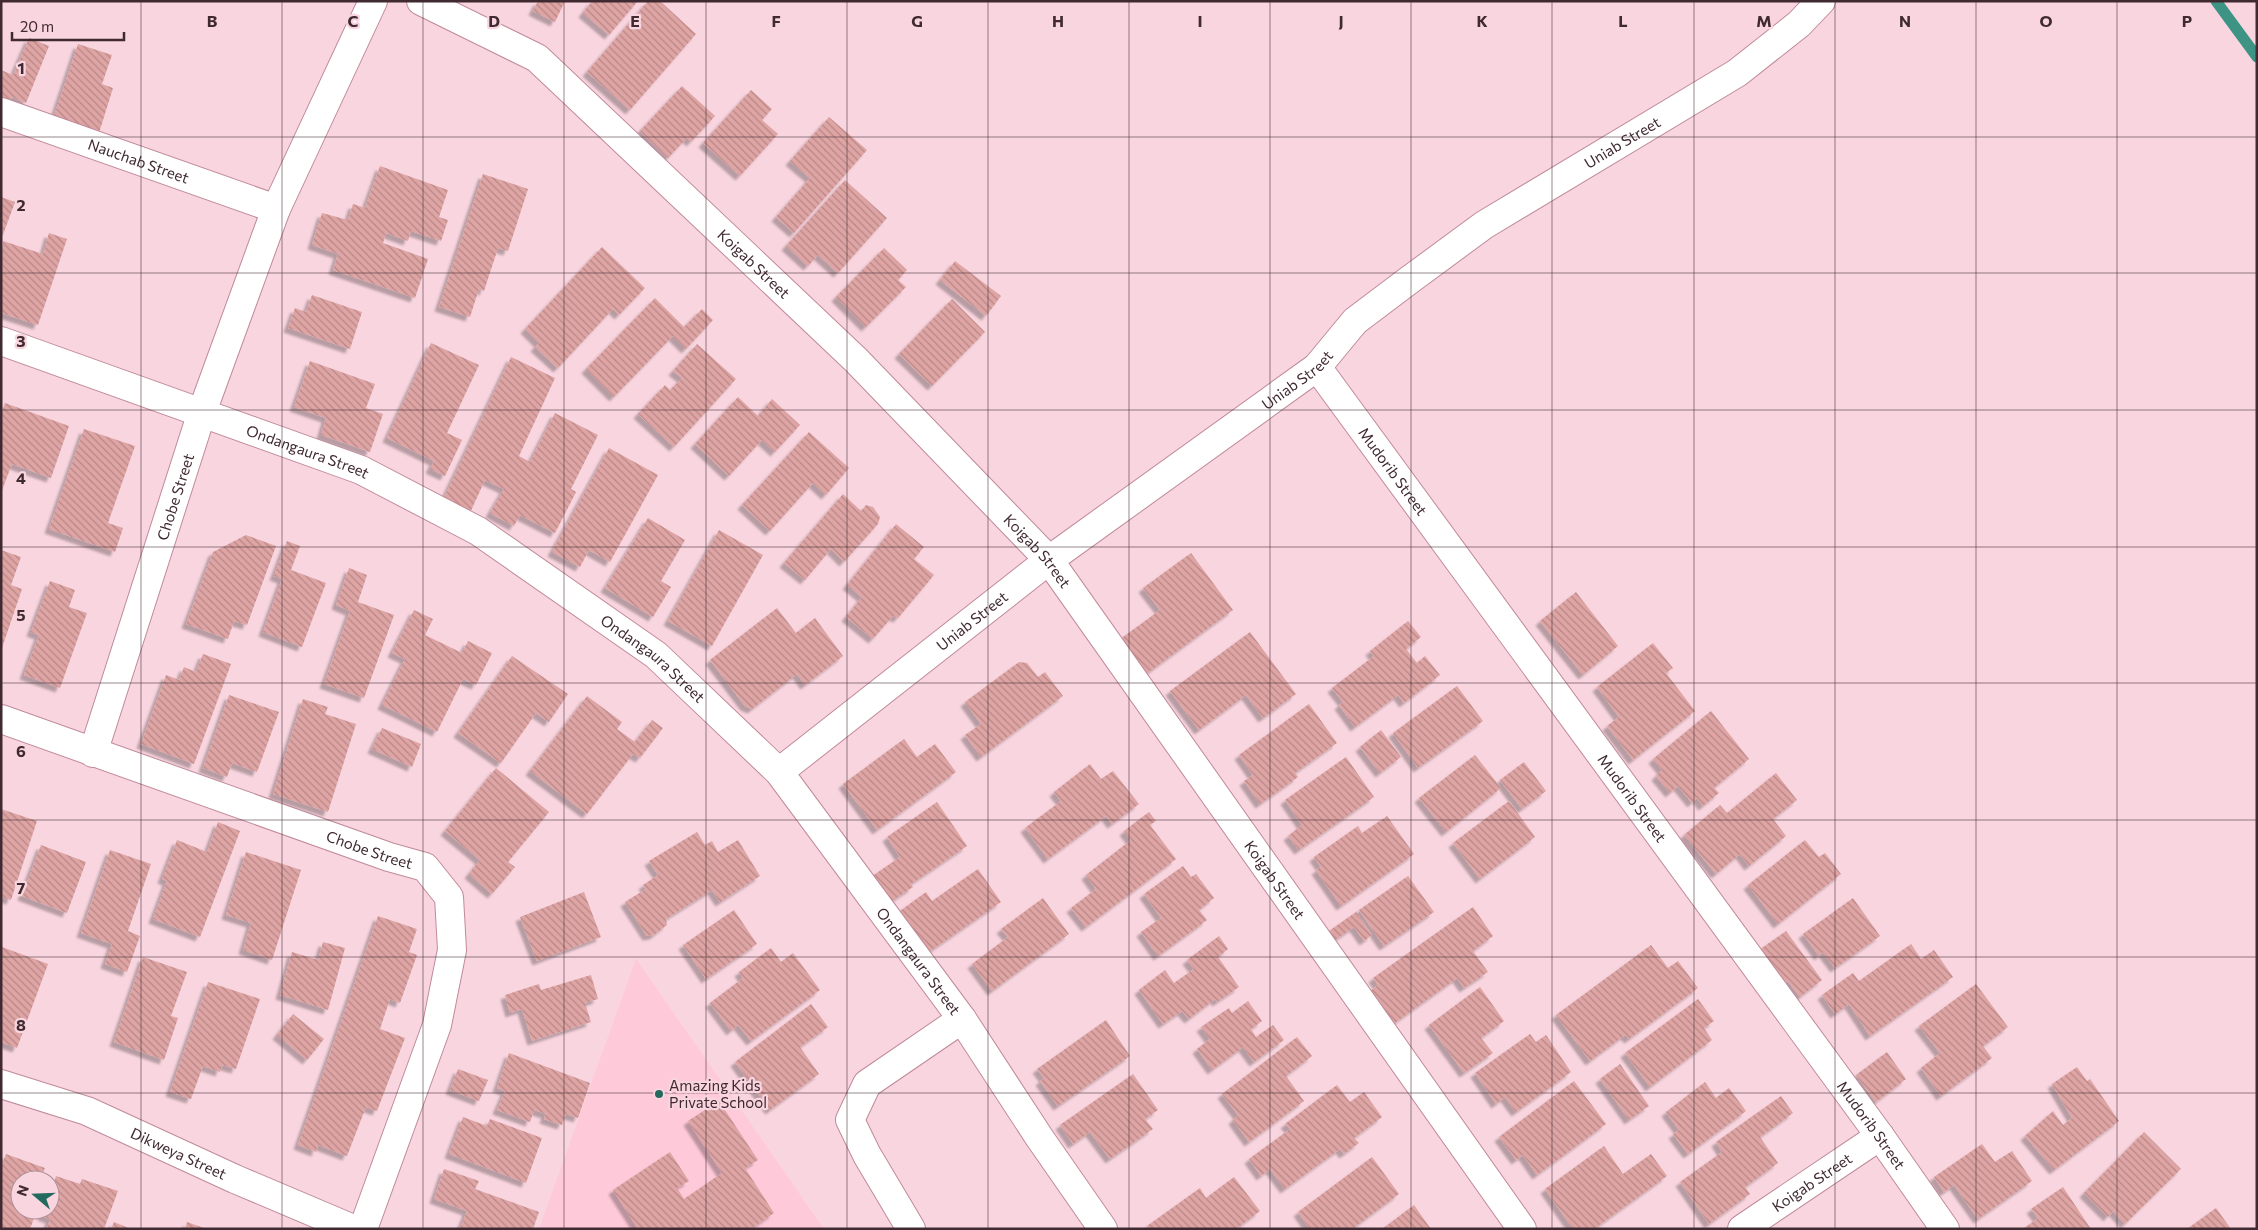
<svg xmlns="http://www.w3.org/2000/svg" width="2258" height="1230" font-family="Commissioner,sans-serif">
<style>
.built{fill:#fec9d8}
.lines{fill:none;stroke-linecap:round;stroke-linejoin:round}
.stream{stroke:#3d9485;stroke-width:11}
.building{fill:url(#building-back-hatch);filter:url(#shadow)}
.minor-casing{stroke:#c08a9a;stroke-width:30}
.minor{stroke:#fff;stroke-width:28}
.grid{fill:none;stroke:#402a31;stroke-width:1;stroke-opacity:0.55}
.poi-dot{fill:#23695d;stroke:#f9d5df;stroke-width:2}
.labels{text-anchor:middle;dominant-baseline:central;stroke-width:4.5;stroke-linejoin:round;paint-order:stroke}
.street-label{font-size:15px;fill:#402a31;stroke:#f9d5df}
.poi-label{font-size:15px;fill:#402a31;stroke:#f9d5df;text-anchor:start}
.grid-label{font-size:16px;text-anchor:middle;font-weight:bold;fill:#402a31;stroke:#f9d5df;stroke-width:4.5;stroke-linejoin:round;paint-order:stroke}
</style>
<defs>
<pattern id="building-back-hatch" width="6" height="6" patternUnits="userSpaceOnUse" patternTransform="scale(1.25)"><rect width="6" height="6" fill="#dfa5a4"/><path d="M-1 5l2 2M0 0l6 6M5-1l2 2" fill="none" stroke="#b68786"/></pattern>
<filter id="shadow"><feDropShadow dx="-4.5" dy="4.5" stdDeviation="1" flood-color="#0004"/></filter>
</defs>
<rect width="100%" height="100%" fill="#f9d5df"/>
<polygon class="built" points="636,959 824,1229 539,1229"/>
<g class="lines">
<polyline class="stream" points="2216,1 2257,57"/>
</g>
<g class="building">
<polygon points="538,1 565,1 555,22 533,11"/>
<polygon points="592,1 638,1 609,35 583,13"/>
<polygon points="648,1 660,1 696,34 630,110 587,72"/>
<polygon points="29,38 49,46 26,103 12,97 7,108 1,106 1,70 13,75"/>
<polygon points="78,44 112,55 102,84 113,88 99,133 53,119"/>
<polygon points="682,86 715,116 691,142 687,138 668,158 640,131"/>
<polygon points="751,90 772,109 762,120 778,134 740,176 703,143"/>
<polygon points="829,117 867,150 794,233 776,217 810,178 790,161"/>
<polygon points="380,166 448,190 439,217 448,220 441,241 411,231 408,241 386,233 383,243 428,259 415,298 333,270 338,254 312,245 322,213 348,220 353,204 365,208"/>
<polygon points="483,174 528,189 508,251 498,248 484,291 479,289 470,317 439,307"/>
<polygon points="845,180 887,218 838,273 818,255 808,266 786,246"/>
<polygon points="1,197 15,202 3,235 1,234"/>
<polygon points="49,233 67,239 38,325 1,313 3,241 43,254"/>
<polygon points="602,247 645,288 619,315 613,309 558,368 535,347 539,343 525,329"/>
<polygon points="884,248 907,270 898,280 906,287 866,327 836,297"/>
<polygon points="955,261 1001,296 986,316 940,280"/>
<polygon points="312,295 362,312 350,349 288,328 295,308 306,312"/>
<polygon points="655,298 684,327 702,309 713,320 686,349 673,336 614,397 586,369"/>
<polygon points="952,299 985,332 932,386 899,354"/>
<polygon points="431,343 479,365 447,433 462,440 445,476 430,469 434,461 387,438"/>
<polygon points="697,344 736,379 674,447 638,414 665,385 670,390 682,378 673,371"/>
<polygon points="511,357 555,378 519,456 530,462 555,413 598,435 571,489 576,492 555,533 520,515 514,526 490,513 504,489 485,480 469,515 442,502"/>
<polygon points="310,361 375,384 366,408 383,414 370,452 321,435 326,418 294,407"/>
<polygon points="738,397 758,416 772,399 800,425 775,452 762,440 729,476 695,444"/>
<polygon points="5,403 69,426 51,478 12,464 1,493 1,415"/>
<polygon points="84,429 135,446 108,523 123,528 115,552 49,529"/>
<polygon points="809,432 849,468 826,495 813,483 770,531 742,505"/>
<polygon points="609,448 658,475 610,562 589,550 580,567 552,552"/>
<polygon points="843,494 861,511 866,505 873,507 880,517 878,524 844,562 831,549 805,580 784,563"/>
<polygon points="648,518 685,540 661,581 671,587 653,617 605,588"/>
<polygon points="896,524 924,547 914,559 934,575 898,618 893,616 873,639 846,617 862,597 847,585"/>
<polygon points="719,530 763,555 712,646 668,621"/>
<polygon points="246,535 276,546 247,625 234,621 228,639 186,624 213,552"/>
<polygon points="287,541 300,546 291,570 326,583 302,647 263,632 282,579 274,576"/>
<polygon points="1,550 21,557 11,585 22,589 2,648"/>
<polygon points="1191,553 1233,610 1145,675 1119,640 1160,610 1143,588"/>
<polygon points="349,568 367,575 358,602 394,615 364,698 324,684 350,611 336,605"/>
<polygon points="50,581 75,590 69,607 87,613 60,688 24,675 39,635 31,632"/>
<polygon points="1576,592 1618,646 1583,675 1540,621"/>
<polygon points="777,608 796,633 815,618 843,656 805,685 797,674 752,709 745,706 710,660"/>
<polygon points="414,610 433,619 425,635 462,653 468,641 492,653 476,685 463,679 437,732 382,705 405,659 392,653"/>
<polygon points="1408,621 1421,637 1406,649 1417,663 1425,656 1440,675 1404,703 1398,695 1355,727 1339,705 1343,702 1332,688 1374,656 1370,651"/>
<polygon points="1250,632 1296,694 1263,718 1246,695 1199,730 1170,691"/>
<polygon points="1653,643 1673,668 1666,673 1695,711 1633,760 1607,726 1619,717 1597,687"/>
<polygon points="203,654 231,664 194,764 141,744 166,675 179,680 184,667 196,672"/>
<polygon points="512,656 568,694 549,722 536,713 501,763 458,733"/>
<polygon points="1019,662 1027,663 1038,677 1045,672 1063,696 981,757 965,735 981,724 965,702"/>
<polygon points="1457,686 1483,721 1418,768 1393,733"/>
<polygon points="229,695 279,712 257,772 232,763 227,777 203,768"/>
<polygon points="587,696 622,722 617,729 635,742 652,720 663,728 640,758 633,754 587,814 530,771"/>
<polygon points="303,699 328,707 325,714 356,724 328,812 273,794"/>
<polygon points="1309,704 1337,743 1295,773 1298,777 1260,804 1244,781 1253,775 1239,755"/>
<polygon points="1711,711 1749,759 1714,788 1719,793 1703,806 1697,798 1692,803 1678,786 1670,793 1656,776 1662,770 1653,759"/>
<polygon points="382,728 421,744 412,767 372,749"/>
<polygon points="1381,730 1401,757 1380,773 1360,747"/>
<polygon points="904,739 917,757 935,744 956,772 877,830 843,784"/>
<polygon points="1475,755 1501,788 1446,832 1419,798"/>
<polygon points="1346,757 1374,797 1299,850 1288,836 1302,825 1285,800"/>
<polygon points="1524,762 1546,791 1522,809 1500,780"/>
<polygon points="1090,764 1101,779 1113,771 1139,804 1112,824 1106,816 1048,859 1025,828 1061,801 1054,792"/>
<polygon points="496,768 549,812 508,862 515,867 492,894 469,874 480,860 445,831"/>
<polygon points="1776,773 1797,800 1773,819 1786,836 1749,866 1740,854 1716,874 1684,835 1720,805 1727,813"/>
<polygon points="1509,801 1535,837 1480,879 1453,843"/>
<polygon points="937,802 967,846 911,884 913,887 886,905 868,879 900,857 887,837"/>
<polygon points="1,809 37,821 11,900 1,897"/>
<polygon points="1149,812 1156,821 1150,825 1176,859 1086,927 1071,908 1096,889 1086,875 1131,840 1124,831"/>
<polygon points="1387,816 1414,854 1341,906 1316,870 1321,867 1314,857 1358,826 1362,833"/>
<polygon points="218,822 240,831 200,937 153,919 167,881 162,879 177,840 207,852"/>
<polygon points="697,832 705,845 712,841 718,852 738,840 760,876 720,902 712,890 666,919 667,925 654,935 647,936 625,902 646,889 643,885 658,875 649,861"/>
<polygon points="1805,840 1819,857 1825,853 1841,874 1778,924 1748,885"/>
<polygon points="41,845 86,862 67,913 22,896"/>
<polygon points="110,850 151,864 128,931 140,936 127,972 105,964 112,944 81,933"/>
<polygon points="246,852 301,870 272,960 243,950 251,923 226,915"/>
<polygon points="1183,866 1191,877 1196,874 1214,898 1199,910 1207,920 1158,956 1141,932 1161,918 1144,894"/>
<polygon points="978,869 1001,902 929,952 900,911 926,892 932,901"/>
<polygon points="1408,876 1434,912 1384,946 1359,910"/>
<polygon points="584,892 601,937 537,961 520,917"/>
<polygon points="1043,898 1069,934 992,991 972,964 1008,937 1001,929"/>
<polygon points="1853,898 1880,936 1835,968 1823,952 1819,956 1803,934"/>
<polygon points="1473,907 1493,936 1473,951 1488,972 1464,988 1457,978 1392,1025 1369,992 1378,985 1373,978"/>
<polygon points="734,910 757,944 706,979 683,945"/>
<polygon points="1356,912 1372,935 1364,941 1354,927 1335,940 1329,931"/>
<polygon points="378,916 417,929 409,952 417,955 400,1003 390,999 380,1029 405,1038 377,1111 366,1107 347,1156 318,1145 316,1152 298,1145"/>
<polygon points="1786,931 1822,980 1800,997 1788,981 1777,989 1752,955"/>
<polygon points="1219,936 1228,949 1218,957 1239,987 1217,1002 1215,999 1189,1019 1182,1011 1163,1024 1139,990 1165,970 1174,983 1194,969 1187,960"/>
<polygon points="323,942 345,948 328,1010 280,995 292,952 318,960"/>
<polygon points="1911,944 1921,959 1934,950 1953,977 1870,1036 1849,1004 1835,1014 1822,995 1853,973 1859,981"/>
<polygon points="1651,945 1668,968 1678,961 1698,988 1629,1039 1625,1035 1590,1061 1556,1015"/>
<polygon points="2,947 48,964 17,1048 1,1042"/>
<polygon points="771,948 781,962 793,953 820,990 751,1041 738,1025 731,1031 710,1003 743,978 739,972"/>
<polygon points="143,957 187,972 171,1016 178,1018 164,1060 114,1042"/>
<polygon points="591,975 598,999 585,1003 591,1022 532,1041 522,1009 510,1013 505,995 539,984 541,990"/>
<polygon points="208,982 260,999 236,1069 222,1065 220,1072 203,1066 191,1099 170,1092"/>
<polygon points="1976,984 2008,1027 1983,1046 1992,1058 1941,1096 1921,1068 1940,1053 1919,1026"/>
<polygon points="1480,987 1504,1021 1481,1038 1493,1053 1464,1073 1429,1025"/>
<polygon points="1698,999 1714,1021 1704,1028 1712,1040 1650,1087 1625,1053"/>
<polygon points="1248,1001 1262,1021 1251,1029 1256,1037 1273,1025 1284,1040 1254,1062 1243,1047 1212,1070 1197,1049 1210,1039 1201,1027 1229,1008 1232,1013"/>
<polygon points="811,1004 828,1027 800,1047 819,1074 770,1110 735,1062"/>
<polygon points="293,1014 324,1039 307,1060 277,1035"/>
<polygon points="1106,1020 1130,1056 1058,1106 1040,1081 1044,1078 1037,1069"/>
<polygon points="1530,1034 1536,1042 1546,1035 1571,1072 1516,1112 1505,1097 1496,1104 1475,1073"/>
<polygon points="1297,1037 1312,1056 1286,1076 1304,1101 1249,1142 1233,1120 1238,1115 1222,1094"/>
<polygon points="1887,1052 1906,1079 1876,1102 1856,1075"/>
<polygon points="509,1053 590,1083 578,1118 566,1114 562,1125 544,1119 546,1114 534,1110 530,1122 497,1110 505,1091 497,1088"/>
<polygon points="1620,1064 1649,1106 1629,1120 1600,1079"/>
<polygon points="2077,1067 2087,1081 2090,1079 2119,1121 2054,1170 2025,1136 2053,1111 2063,1125 2072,1118 2052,1084"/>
<polygon points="458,1069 488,1080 479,1101 450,1090"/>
<polygon points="1133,1074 1158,1110 1145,1119 1153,1129 1110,1159 1090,1132 1073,1144 1060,1125"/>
<polygon points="1574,1081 1606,1124 1537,1175 1523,1155 1516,1160 1499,1137"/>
<polygon points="1705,1082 1716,1098 1729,1088 1746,1111 1688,1154 1673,1134 1679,1130 1666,1112"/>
<polygon points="1337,1085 1350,1102 1364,1092 1382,1117 1354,1138 1359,1143 1344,1154 1340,1149 1285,1189 1270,1169 1261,1176 1249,1159 1290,1129 1285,1124"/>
<polygon points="1781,1096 1793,1113 1760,1137 1778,1163 1745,1187 1750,1194 1709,1224 1680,1182 1722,1152 1716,1142"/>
<polygon points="719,1101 758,1160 745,1168 774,1213 751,1229 638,1229 613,1190 670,1152 689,1181 677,1188 684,1199 722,1173 688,1121"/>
<polygon points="463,1117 487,1126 490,1119 542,1138 526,1183 449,1154"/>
<polygon points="2144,1132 2181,1169 2125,1224 2113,1211 2108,1217 2084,1193"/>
<polygon points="1982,1144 1995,1162 2012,1151 2032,1181 1978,1219 1954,1185 1944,1192 1934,1177"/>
<polygon points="1604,1146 1623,1174 1651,1154 1667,1176 1594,1229 1573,1229 1545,1189"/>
<polygon points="6,1154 45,1168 40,1180 20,1180 20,1210 37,1210 30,1229 1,1229 1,1167"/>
<polygon points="1372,1157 1399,1194 1352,1229 1310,1229 1298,1212"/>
<polygon points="444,1169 479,1181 475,1189 539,1212 533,1229 460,1229 467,1211 434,1199"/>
<polygon points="56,1176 80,1184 82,1179 118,1191 104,1229 47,1229 50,1219 42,1216 44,1210 50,1210 50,1194"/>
<polygon points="1234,1177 1260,1211 1236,1229 1149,1229 1147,1226 1200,1188 1206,1198"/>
<polygon points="2063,1187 2091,1229 2023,1229 2038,1218 2031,1209"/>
<polygon points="1414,1205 1431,1229 1382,1229"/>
<polygon points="2216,1208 2231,1229 2187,1229"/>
<polygon points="114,1222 131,1229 111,1229"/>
<polygon points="187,1222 204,1228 204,1229 185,1229"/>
</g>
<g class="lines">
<defs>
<g id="minor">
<path id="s1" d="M421,1L537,58L856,360L1049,560L1522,1229"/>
<path id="s2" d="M1,112L276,209"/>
<path id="s3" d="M1,341L361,470L478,531L656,655L779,772L962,1019L1039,1137L1103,1229"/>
<path id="s4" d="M1317,367L1880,1136L1945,1229"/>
<path id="s5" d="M1,719L389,857L425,867L449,897L452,950L437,1025L363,1229"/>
<path id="s6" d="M93,753L202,412L276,209L373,1"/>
<path id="s7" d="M779,772L1049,560L1317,367L1355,321L1408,281L1484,225L1737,73L1799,24L1821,1"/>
<path id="s8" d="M1,1084L87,1111L235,1179L353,1229"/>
<polyline points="911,1229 867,1155 850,1120 867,1084 962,1019"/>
<path id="s9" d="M1742,1229L1880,1136"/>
</g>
</defs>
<use href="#minor" class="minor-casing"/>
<use href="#minor" class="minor"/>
</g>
<path class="grid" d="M141,1V1229M282,1V1229M423,1V1229M564,1V1229M706,1V1229M847,1V1229M988,1V1229M1129,1V1229M1270,1V1229M1411,1V1229M1552,1V1229M1694,1V1229M1835,1V1229M1976,1V1229M2117,1V1229M1,137H2257M1,273H2257M1,410H2257M1,547H2257M1,683H2257M1,820H2257M1,957H2257M1,1093H2257"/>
<circle class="poi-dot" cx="659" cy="1094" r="5"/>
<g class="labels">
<g class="street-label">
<text stroke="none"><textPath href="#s7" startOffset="1055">Uniab Street</textPath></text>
<text stroke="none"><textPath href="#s2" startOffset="146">Nauchab Street</textPath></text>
<text stroke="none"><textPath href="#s1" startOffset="428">Koigab Street</textPath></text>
<text stroke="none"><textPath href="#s7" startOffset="650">Uniab Street</textPath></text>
<text stroke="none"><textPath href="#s3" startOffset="326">Ondangaura Street</textPath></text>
<text stroke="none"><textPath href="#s4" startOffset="129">Mudorib Street</textPath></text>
<text stroke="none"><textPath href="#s6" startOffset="269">Chobe Street</textPath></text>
<text stroke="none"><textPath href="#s1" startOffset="832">Koigab Street</textPath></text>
<text stroke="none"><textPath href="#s7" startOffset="245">Uniab Street</textPath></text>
<text stroke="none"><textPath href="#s3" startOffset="731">Ondangaura Street</textPath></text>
<text stroke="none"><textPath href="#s4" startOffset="534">Mudorib Street</textPath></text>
<text stroke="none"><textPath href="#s5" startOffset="391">Chobe Street</textPath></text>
<text stroke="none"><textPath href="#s1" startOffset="1238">Koigab Street</textPath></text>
<text stroke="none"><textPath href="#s3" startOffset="1136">Ondangaura Street</textPath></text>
<text stroke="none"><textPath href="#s4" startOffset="939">Mudorib Street</textPath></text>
<text stroke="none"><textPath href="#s8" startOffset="191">Dikweya Street</textPath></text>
<text stroke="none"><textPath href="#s9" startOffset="84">Koigab Street</textPath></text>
</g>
<g class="poi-label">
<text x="669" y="1085">Amazing Kids<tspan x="669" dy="17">Private School</tspan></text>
</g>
</g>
<g class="grid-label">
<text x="212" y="27">B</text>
<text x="353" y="27">C</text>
<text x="494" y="27">D</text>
<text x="635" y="27">E</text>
<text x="776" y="27">F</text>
<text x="917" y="27">G</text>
<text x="1058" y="27">H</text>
<text x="1200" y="27">I</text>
<text x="1341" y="27">J</text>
<text x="1482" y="27">K</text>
<text x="1623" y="27">L</text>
<text x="1764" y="27">M</text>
<text x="1905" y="27">N</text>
<text x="2046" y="27">O</text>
<text x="2187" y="27">P</text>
<text x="21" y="74">1</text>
<text x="21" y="211">2</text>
<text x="21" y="347">3</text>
<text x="21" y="484">4</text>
<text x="21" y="621">5</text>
<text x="21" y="757">6</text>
<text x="21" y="894">7</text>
<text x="21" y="1031">8</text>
</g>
<rect width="2258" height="1230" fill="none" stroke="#402a31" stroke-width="5"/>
<g transform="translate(35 1195) rotate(289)"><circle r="24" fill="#f9d5df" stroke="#af9199"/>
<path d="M0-4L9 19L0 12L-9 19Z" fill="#23695d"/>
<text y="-8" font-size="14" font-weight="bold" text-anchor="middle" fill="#402a31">N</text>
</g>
<path d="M12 32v8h112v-8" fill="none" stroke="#402a31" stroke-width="2.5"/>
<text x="20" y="32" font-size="15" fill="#402a31" stroke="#f9d5df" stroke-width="4" paint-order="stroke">20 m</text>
</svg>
